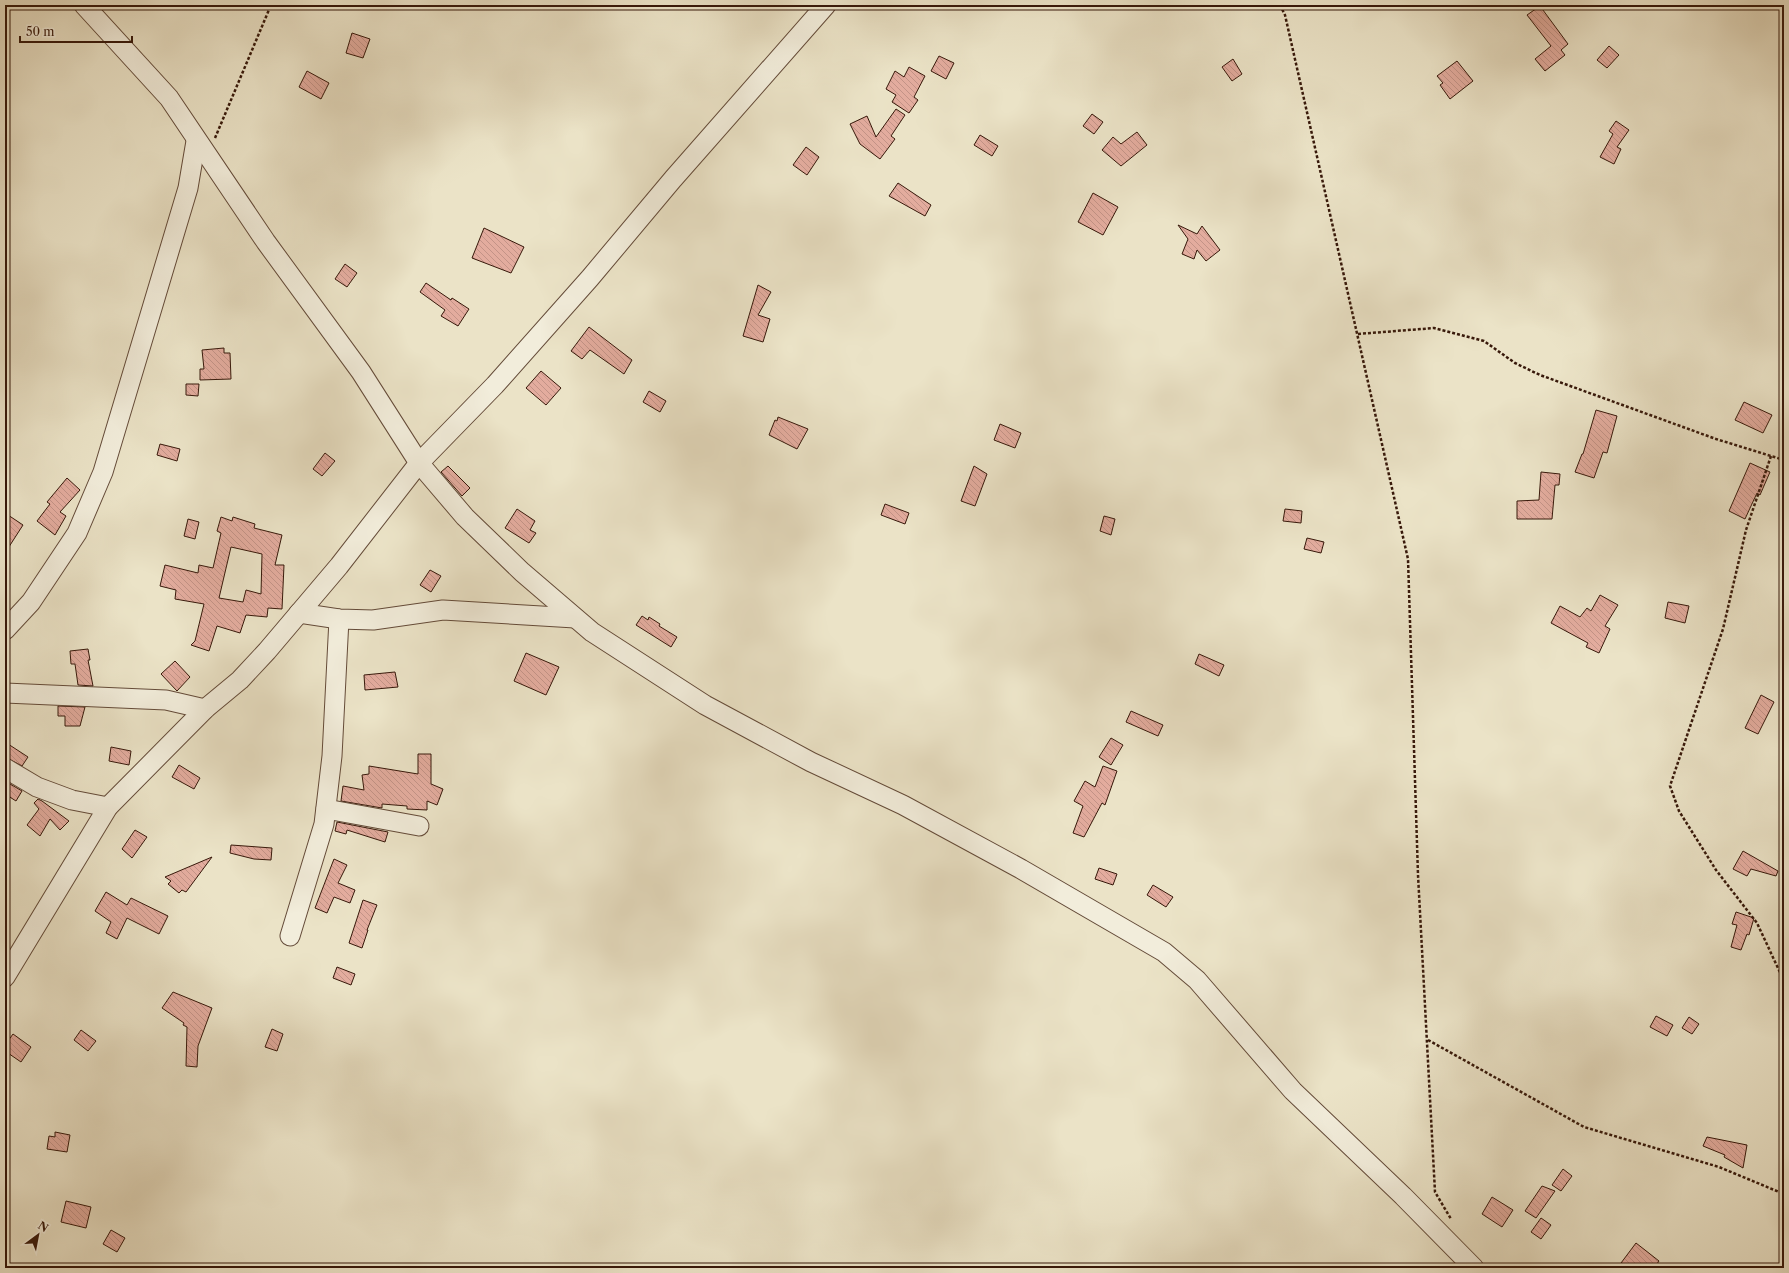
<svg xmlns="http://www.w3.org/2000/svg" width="1789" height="1273" font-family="'Libre Caslon Text',serif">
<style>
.building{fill:url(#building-back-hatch);stroke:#37180a;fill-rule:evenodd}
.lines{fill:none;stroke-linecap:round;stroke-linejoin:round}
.minor-casing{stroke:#644b39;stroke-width:21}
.path{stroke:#37180a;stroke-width:2.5;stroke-dasharray:3 2;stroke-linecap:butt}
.minor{stroke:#f2eddb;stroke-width:19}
</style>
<defs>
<pattern id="building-back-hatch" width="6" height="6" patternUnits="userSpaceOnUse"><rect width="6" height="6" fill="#e3ac9e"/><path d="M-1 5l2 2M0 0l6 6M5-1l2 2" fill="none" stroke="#c39387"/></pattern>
</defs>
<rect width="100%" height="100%" fill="#ebe3c7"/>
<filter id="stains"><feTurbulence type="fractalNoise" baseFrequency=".005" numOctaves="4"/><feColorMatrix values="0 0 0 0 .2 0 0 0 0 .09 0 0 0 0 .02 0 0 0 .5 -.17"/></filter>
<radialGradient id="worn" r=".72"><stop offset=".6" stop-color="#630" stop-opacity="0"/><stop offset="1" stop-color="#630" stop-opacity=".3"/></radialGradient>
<g class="building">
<polygon points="1540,6 1568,44 1561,50 1565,55 1545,71 1535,59 1551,46 1527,15"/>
<polygon points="352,33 370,39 363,58 346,53"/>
<polygon points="1609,46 1619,55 1607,68 1597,60"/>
<polygon points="939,56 954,63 946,79 931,71"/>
<polygon points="1233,59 1242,74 1232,81 1222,67"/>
<polygon points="1457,61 1473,81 1450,99 1440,85 1443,83 1437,76"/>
<polygon points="909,67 925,76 914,97 918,100 909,113 892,102 896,95 886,89 895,71 904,77"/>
<polygon points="307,71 329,83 321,99 299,87"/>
<polygon points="896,109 905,115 891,136 895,139 880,159 860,144 850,124 867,116 876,137"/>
<polygon points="1092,114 1103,122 1094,134 1083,126"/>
<polygon points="1616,121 1629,130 1617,147 1621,149 1614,164 1600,157 1613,134 1609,131"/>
<polygon points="1137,132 1147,145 1121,166 1102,150 1113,137 1121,144"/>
<polygon points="980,135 998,146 992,156 974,145"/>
<polygon points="806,147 819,157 807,175 793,165"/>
<polygon points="898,183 931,205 925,216 889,196"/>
<polygon points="1093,193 1118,207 1103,235 1078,222"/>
<polygon points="1178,225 1197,234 1202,226 1220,250 1206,261 1197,250 1194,259 1182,254 1188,239"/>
<polygon points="484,228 524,247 511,273 472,258"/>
<polygon points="345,264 357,273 347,287 335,279"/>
<polygon points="426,283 451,300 452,298 469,309 458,326 441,316 445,310 420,292"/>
<polygon points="758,285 771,292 758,315 770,319 763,342 743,336"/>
<polygon points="589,327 632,360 624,374 590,350 582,359 571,351"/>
<polygon points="224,348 224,353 230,353 231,379 200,380 200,369 204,369 202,350"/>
<polygon points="541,371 561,388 546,405 526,388"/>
<polygon points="186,384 199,384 198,396 186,395"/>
<polygon points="649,391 666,401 660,412 643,402"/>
<polygon points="1744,402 1772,415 1763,433 1735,420"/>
<polygon points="1596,410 1617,416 1607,453 1603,452 1594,478 1575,472 1582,454 1583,454"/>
<polygon points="778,417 808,429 797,449 769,435 775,420 777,421"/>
<polygon points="1000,424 1021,433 1015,448 994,440"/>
<polygon points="160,444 180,449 177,461 157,455"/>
<polygon points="325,453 335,461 322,476 313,469"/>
<polygon points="1750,463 1770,472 1760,495 1757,493 1745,519 1729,511"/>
<polygon points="448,466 470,488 462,496 441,472"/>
<polygon points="974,466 987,474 975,506 961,501"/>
<polygon points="1541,472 1560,474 1559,485 1555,485 1552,519 1517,519 1517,501 1539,500"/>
<polygon points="67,478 80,490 60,512 66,516 55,535 37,521 50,504 47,502"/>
<polygon points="885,504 909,513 905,524 881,515"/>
<polygon points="517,509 535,521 530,530 536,533 529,543 505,528"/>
<polygon points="1285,509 1302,511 1301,523 1283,521"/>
<polygon points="5,513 23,525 5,553"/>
<polygon points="1104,516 1115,519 1111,535 1100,531"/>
<path d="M221,517L232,521L233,517L255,524L254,528L282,535L275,565H284L282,609L268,608L267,617L246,615L240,633L217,626L209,651L191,645L195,641L204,604L175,599L176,590L160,586L165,565L198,573L199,565L213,568L221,533L217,531ZM231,547L262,554L261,594L246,590L243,602L219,598Z"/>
<polygon points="188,519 199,522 195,539 184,536"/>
<polygon points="1307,538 1324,542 1321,553 1304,549"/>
<polygon points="430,570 441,576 431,592 420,585"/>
<polygon points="1600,595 1618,605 1605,626 1610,629 1599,653 1586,647 1588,643 1551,623 1560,606 1580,617 1587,608 1591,611"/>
<polygon points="1668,602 1689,606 1685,623 1665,618"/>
<polygon points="642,616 648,620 649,617 660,624 659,626 677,637 671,647 636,625"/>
<polygon points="88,649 90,660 88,660 93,686 78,685 75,664 71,664 70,651"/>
<polygon points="526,653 559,667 546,695 514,681"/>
<polygon points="1199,654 1224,665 1219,676 1195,664"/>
<polygon points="175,661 190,677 177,691 161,674"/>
<polygon points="395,672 398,687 365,690 364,675"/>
<polygon points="1761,695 1774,702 1758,734 1745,728"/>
<polygon points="58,706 85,707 80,726 65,726 65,716 58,716"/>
<polygon points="1131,711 1163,725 1158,736 1126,722"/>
<polygon points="1111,738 1123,745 1111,765 1099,757"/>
<polygon points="5,742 28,757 22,766 5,757"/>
<polygon points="111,747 131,751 129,765 109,761"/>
<polygon points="418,754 431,754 431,784 443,789 437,805 427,801 427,810 407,809 407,806 382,804 382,808 341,801 343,786 364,790 362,775 369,774 369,766 418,774"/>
<polygon points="179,765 200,778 194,789 172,777"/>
<polygon points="1103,766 1117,771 1105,805 1102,803 1084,837 1073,833 1083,806 1074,801 1085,781 1095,787"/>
<polygon points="5,781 22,791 16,801 5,794"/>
<polygon points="38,799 42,801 69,821 60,830 50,819 40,836 27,825 39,809 34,803"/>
<polygon points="337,822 388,832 385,842 347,830 346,834 335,831"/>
<polygon points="135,830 147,837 132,858 122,849"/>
<polygon points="231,845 272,848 271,860 254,859 230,853"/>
<polygon points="1743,851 1778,871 1776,876 1751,869 1747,876 1733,869"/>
<polygon points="212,857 186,892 182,890 179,893 168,884 171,881 165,877"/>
<polygon points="334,859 347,865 338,883 355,890 350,903 334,897 327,913 315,908"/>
<polygon points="1099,868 1117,874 1113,885 1095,879"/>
<polygon points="1153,885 1173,897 1166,907 1147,895"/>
<polygon points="106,892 127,905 131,898 168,916 159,934 127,918 117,939 106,933 111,922 95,911"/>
<polygon points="363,900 377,905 367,930 368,930 362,948 349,943"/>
<polygon points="1736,912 1754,918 1749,935 1747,934 1741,950 1731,947 1737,925 1732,924"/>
<polygon points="337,967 355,974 351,985 333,978"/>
<polygon points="173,992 212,1008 198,1046 197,1067 186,1066 187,1027 183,1025 184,1023 162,1008"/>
<polygon points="1656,1016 1673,1025 1667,1036 1650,1027"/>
<polygon points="1689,1017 1699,1024 1692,1034 1682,1028"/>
<polygon points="272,1029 283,1034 277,1051 265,1047"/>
<polygon points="81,1030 96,1041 88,1051 74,1040"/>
<polygon points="13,1034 31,1047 21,1062 5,1051 5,1045"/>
<polygon points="55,1132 70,1135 67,1152 47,1149 49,1136 55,1137"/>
<polygon points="1707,1137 1747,1145 1743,1168 1724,1157 1725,1155 1703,1146"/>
<polygon points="1563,1169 1572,1176 1561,1191 1552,1185"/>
<polygon points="1542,1186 1555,1191 1536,1218 1525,1211"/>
<polygon points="1492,1197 1513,1210 1502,1227 1482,1214"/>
<polygon points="66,1201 91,1207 86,1228 61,1222"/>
<polygon points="1541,1218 1551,1225 1541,1239 1531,1232"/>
<polygon points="111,1230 125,1238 117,1252 103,1244"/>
<polygon points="1636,1243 1659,1261 1654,1268 1628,1268 1621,1263"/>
</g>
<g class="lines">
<defs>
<g id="minor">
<polyline points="84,5 169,98 266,242 361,372 419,463 465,517 522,572 592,632 705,705 811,762 903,805 1021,869 1164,952 1197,980 1293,1091 1403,1196 1474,1268"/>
<polyline points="299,613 339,619 373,620 443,610 575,618"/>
<polyline points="5,630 31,602 77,533 103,472 188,188 196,141"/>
<polyline points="5,693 166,700 205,709"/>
<polyline points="5,768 37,787 72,800 108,807"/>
<polyline points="326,809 419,826"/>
<polyline points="290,936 324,824 332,756 339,619"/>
<polyline points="5,977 108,807 205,709 240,680 267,651 339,566 419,463 495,385 590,278 673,179 826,5"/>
</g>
</defs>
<use href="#minor" class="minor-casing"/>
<g class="path">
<polyline points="1280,5 1285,15 1408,559 1418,875 1435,1192 1451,1219"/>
<polyline points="215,138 271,5"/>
<polyline points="1358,334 1434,328 1484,341 1515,363 1540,375 1716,439 1784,460"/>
<polyline points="1771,456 1746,530 1723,629 1670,786 1679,811 1716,870 1757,923 1784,981"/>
<polyline points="1428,1040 1584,1127 1719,1167 1784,1194"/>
</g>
<use href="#minor" class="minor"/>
</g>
<rect width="1789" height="1273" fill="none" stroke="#ebe3c7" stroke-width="20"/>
<rect x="6" y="6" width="1777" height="1261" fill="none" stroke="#37180a" stroke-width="2"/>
<rect x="10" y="10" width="1769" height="1253" fill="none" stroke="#37180a"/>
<g transform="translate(38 1235) rotate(32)" stroke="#f2eddb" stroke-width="3" paint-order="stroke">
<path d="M0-3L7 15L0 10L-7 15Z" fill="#37180a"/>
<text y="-6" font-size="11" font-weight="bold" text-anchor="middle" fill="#37180a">N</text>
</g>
<path d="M20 36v6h112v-6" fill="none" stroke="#37180a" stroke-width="2"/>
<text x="26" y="36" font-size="12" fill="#37180a" stroke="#f2eddb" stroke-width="3" paint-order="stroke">50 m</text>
<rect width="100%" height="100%" filter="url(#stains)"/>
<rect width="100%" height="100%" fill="url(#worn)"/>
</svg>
